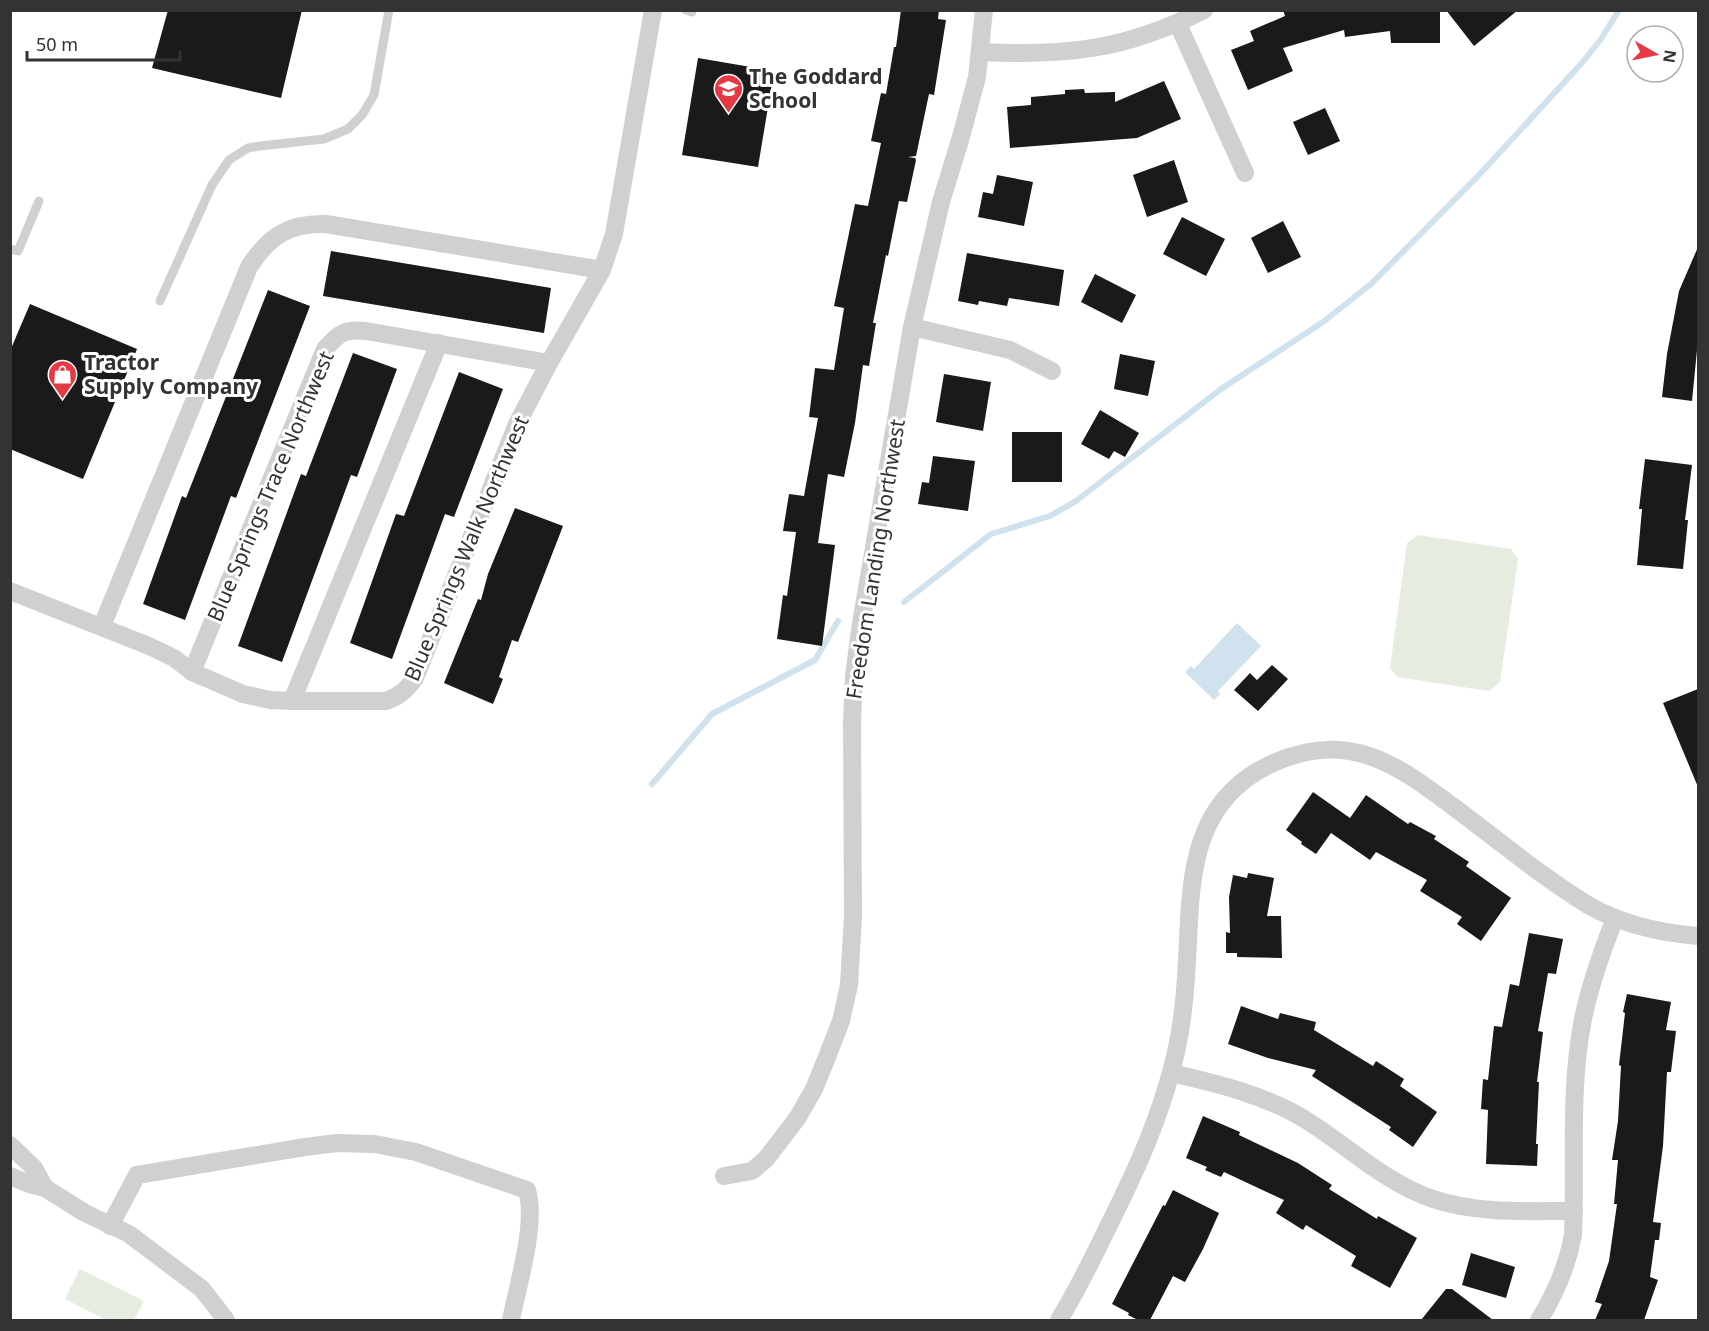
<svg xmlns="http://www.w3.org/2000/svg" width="1709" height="1331" font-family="'Noto Sans',sans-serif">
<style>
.green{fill:#e6ecdf}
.water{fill:#cfe2ee}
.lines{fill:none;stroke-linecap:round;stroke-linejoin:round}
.stream{stroke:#cfe2ee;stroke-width:6}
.building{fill:#1a1a1a}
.service{stroke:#d0d0d0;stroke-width:9}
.minor{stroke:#d0d0d0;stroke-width:18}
.labels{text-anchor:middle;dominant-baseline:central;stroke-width:6;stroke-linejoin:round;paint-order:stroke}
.poi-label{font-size:21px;font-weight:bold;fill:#333;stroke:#fff;text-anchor:start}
.street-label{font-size:21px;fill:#333;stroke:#fff}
</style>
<rect width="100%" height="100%" fill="#fff"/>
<g class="green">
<polygon points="1418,535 1511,549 1518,559 1500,682 1489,691 1397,677 1390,668 1407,543"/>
<polygon points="80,1269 144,1301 134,1320 106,1320 65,1299"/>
</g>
<polygon class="water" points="1237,623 1261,646 1218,691 1220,694 1214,700 1185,672 1191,666 1194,669"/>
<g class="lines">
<g class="stream">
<polyline points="904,602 991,534 1050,516 1076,501 1221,389 1323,322 1371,284 1478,176 1582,63 1601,39 1619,10"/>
<polyline points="652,784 712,714 815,660 838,621"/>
</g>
</g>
<g class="building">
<polygon points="168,10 302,10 281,98 152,68"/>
<polygon points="901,10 939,10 938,19 946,20 934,95 929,94 916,156 908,157 915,158 916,160 907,202 899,201 888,256 886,255 873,323 876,323 869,366 863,365 855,423 844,477 828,474 818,543 835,545 822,646 777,639 783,595 787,596 796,532 783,531 789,494 804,496 818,418 809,417 815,368 834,370 844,308 834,306 855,204 868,206 881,143 871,141 881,93 886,94 894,47 896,47"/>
<polygon points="1283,10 1440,10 1440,43 1391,43 1390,31 1345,37 1344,30 1283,48 1293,71 1248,90 1231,50 1254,41 1250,31 1285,16"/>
<polygon points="1446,10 1518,10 1474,46"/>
<polygon points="698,58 774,71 758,167 682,155"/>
<polygon points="1164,81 1181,119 1137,138 1010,148 1007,107 1031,105 1031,97 1065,94 1065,90 1084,89 1085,93 1115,92 1115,102"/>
<polygon points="1325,108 1340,141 1308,155 1293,122"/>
<polygon points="1174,160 1188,202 1147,217 1133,175"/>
<polygon points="997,175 1033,182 1024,226 978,217 983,192 993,194"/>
<polygon points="1182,217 1225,239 1206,276 1163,254"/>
<polygon points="1283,221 1301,257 1268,273 1251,238"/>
<polygon points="1698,247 1698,340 1692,401 1662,397 1667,354 1679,291"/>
<polygon points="331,251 551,288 544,333 323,296"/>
<polygon points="967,253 1064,270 1059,306 1009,298 1007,306 979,301 978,305 958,301"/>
<polygon points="1095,274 1136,295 1122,323 1081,302"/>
<polygon points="268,290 310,306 236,498 231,496 185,620 143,604 182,496 186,498"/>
<polygon points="30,304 137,349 83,479 10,449 10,351"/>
<polygon points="353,353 397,369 357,477 351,475 282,662 238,646 301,474 306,476"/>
<polygon points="1120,354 1155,361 1148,396 1114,389"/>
<polygon points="459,372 503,389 454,517 445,514 392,659 350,643 396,514 404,516"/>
<polygon points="944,374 991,382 983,431 936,422"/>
<polygon points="1100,410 1139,433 1125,457 1114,451 1109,459 1081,444"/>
<rect x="1012" y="432" width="50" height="50"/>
<polygon points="933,456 975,461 968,511 918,504 922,482 929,483"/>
<polygon points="1645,459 1692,465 1685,520 1688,520 1683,569 1637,565 1642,509 1639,509"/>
<polygon points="515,508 563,526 518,642 512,640 499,677 503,679 493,704 444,683 478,599 481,600 488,574"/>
<polygon points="1272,665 1288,679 1258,711 1234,690 1250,673 1257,680"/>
<polygon points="1698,689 1698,787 1663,703"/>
<polygon points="1313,792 1350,818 1366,795 1408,824 1410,822 1436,836 1434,839 1469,862 1466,866 1511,898 1481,941 1457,924 1462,917 1420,891 1427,880 1376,852 1370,860 1331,833 1316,854 1301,844 1302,842 1286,830"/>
<polygon points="1248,873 1274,878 1267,916 1281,916 1282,958 1237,957 1237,953 1226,953 1226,932 1230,933 1229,897 1233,875 1247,878"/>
<polygon points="1529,933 1563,939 1556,974 1548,973 1538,1031 1543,1032 1537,1082 1539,1082 1536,1144 1538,1144 1537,1166 1486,1164 1488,1110 1481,1109 1483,1079 1488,1080 1494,1026 1502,1027 1510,984 1519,986"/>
<polygon points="1627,994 1671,1002 1666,1030 1676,1031 1671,1072 1667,1072 1663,1146 1653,1222 1661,1223 1659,1240 1655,1240 1650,1277 1658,1280 1644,1320 1595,1320 1602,1304 1595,1302 1609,1261 1617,1204 1614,1204 1618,1160 1612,1160 1618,1121 1621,1066 1619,1065 1625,1013 1623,1012"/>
<polygon points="1241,1006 1278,1019 1280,1013 1316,1022 1314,1030 1373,1066 1376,1061 1404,1079 1400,1086 1437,1112 1413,1147 1389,1130 1391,1127 1312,1076 1316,1070 1268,1058 1228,1044"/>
<polygon points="1203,1116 1240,1132 1239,1135 1298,1163 1332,1185 1329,1189 1377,1219 1378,1216 1417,1238 1390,1288 1351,1266 1356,1256 1306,1225 1303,1230 1276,1213 1284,1200 1224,1172 1221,1177 1205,1170 1207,1167 1186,1158"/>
<polygon points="1173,1190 1219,1213 1203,1249 1185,1282 1173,1276 1150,1320 1138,1320 1128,1315 1129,1313 1112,1304 1163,1205 1165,1206"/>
<polygon points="1471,1253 1515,1267 1506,1298 1462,1285"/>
<polygon points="1446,1289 1452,1289 1493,1320 1421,1320"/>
</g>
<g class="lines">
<g class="service">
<polyline points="686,10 692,12"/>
<polyline points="10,249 18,251 39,201"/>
<polyline points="160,301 212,185 229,160 248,148 260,146 324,139 348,129 362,115 374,95 389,10"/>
</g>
<g class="minor">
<polyline points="1178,24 1245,173"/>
<path d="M980,52C1067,56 1126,50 1204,10"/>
<polyline points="912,327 1010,350 1052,371"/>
<path d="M10,591L149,646L174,658L192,672L243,694L270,700L292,701H386C400,696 407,689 415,678L517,424L549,363L602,270L614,234L653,10"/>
<path d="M102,626L249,267C269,236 289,223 326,224L602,270"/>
<path d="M192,672L325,349C339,333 344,329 366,331L549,363"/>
<polyline points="292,701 439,343"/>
<path d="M1171,1073C1218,1084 1267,1095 1309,1122C1350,1148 1386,1183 1433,1199C1478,1214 1527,1211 1574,1211"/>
<polyline points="10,1145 34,1168 45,1188"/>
<polyline points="10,1176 29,1184 45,1188 85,1213 129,1234 202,1289 226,1320"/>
<polyline points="724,1176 752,1171 766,1159 798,1117 814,1089 827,1057 841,1021 849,985 853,916 852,721 854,676 861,623 912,327 941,202 961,137 977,77 984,10"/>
<path d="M110,1226L137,1175L305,1147L337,1143L375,1144L416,1152L527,1190C537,1224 518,1284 511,1320"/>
<path d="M1059,1320C1076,1292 1091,1262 1105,1233C1129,1185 1152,1137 1167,1086C1178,1051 1184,1013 1186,977C1192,896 1182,807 1269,765C1351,726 1400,767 1463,814C1504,845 1544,878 1588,905C1621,924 1661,933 1698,936"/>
<path d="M1539,1320C1556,1293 1567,1267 1573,1235C1576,1163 1569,1089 1583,1019C1590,984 1602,951 1615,918"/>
</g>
</g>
<defs>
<symbol id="school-pin" viewBox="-11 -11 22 30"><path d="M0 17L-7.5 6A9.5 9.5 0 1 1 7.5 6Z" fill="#e63946" stroke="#fff"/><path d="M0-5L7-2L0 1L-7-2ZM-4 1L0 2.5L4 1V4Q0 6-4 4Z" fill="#fff"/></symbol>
<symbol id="shop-pin" viewBox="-11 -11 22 30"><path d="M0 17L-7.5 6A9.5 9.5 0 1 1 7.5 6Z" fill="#e63946" stroke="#fff"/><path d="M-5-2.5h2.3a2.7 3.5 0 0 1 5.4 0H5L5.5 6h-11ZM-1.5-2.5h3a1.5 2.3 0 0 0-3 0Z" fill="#fff"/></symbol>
</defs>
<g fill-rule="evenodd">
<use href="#school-pin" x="712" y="72" width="33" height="45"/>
<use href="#shop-pin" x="46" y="358" width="33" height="45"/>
</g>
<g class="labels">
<g class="poi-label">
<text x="749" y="76">The Goddard<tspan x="749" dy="24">School</tspan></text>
<text x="84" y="362">Tractor<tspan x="84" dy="24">Supply Company</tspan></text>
</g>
<g class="street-label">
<text transform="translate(270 486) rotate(-67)">Blue Springs Trace Northwest</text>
<text transform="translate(466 548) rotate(-67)">Blue Springs Walk Northwest</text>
<text transform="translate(875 559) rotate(-81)">Freedom Landing Northwest</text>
</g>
</g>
<rect width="1709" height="1331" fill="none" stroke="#333333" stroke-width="24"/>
<g transform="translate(1655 54) rotate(99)"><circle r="28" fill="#ffffff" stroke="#adadad" stroke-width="1.5"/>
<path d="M0-4.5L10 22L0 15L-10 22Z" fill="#e63946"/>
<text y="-9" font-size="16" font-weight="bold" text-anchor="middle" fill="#333333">N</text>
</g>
<path d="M27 51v9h153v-9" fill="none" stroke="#333333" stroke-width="3"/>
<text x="36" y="51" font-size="18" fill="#333333" stroke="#ffffff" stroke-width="4.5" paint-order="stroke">50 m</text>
</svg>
